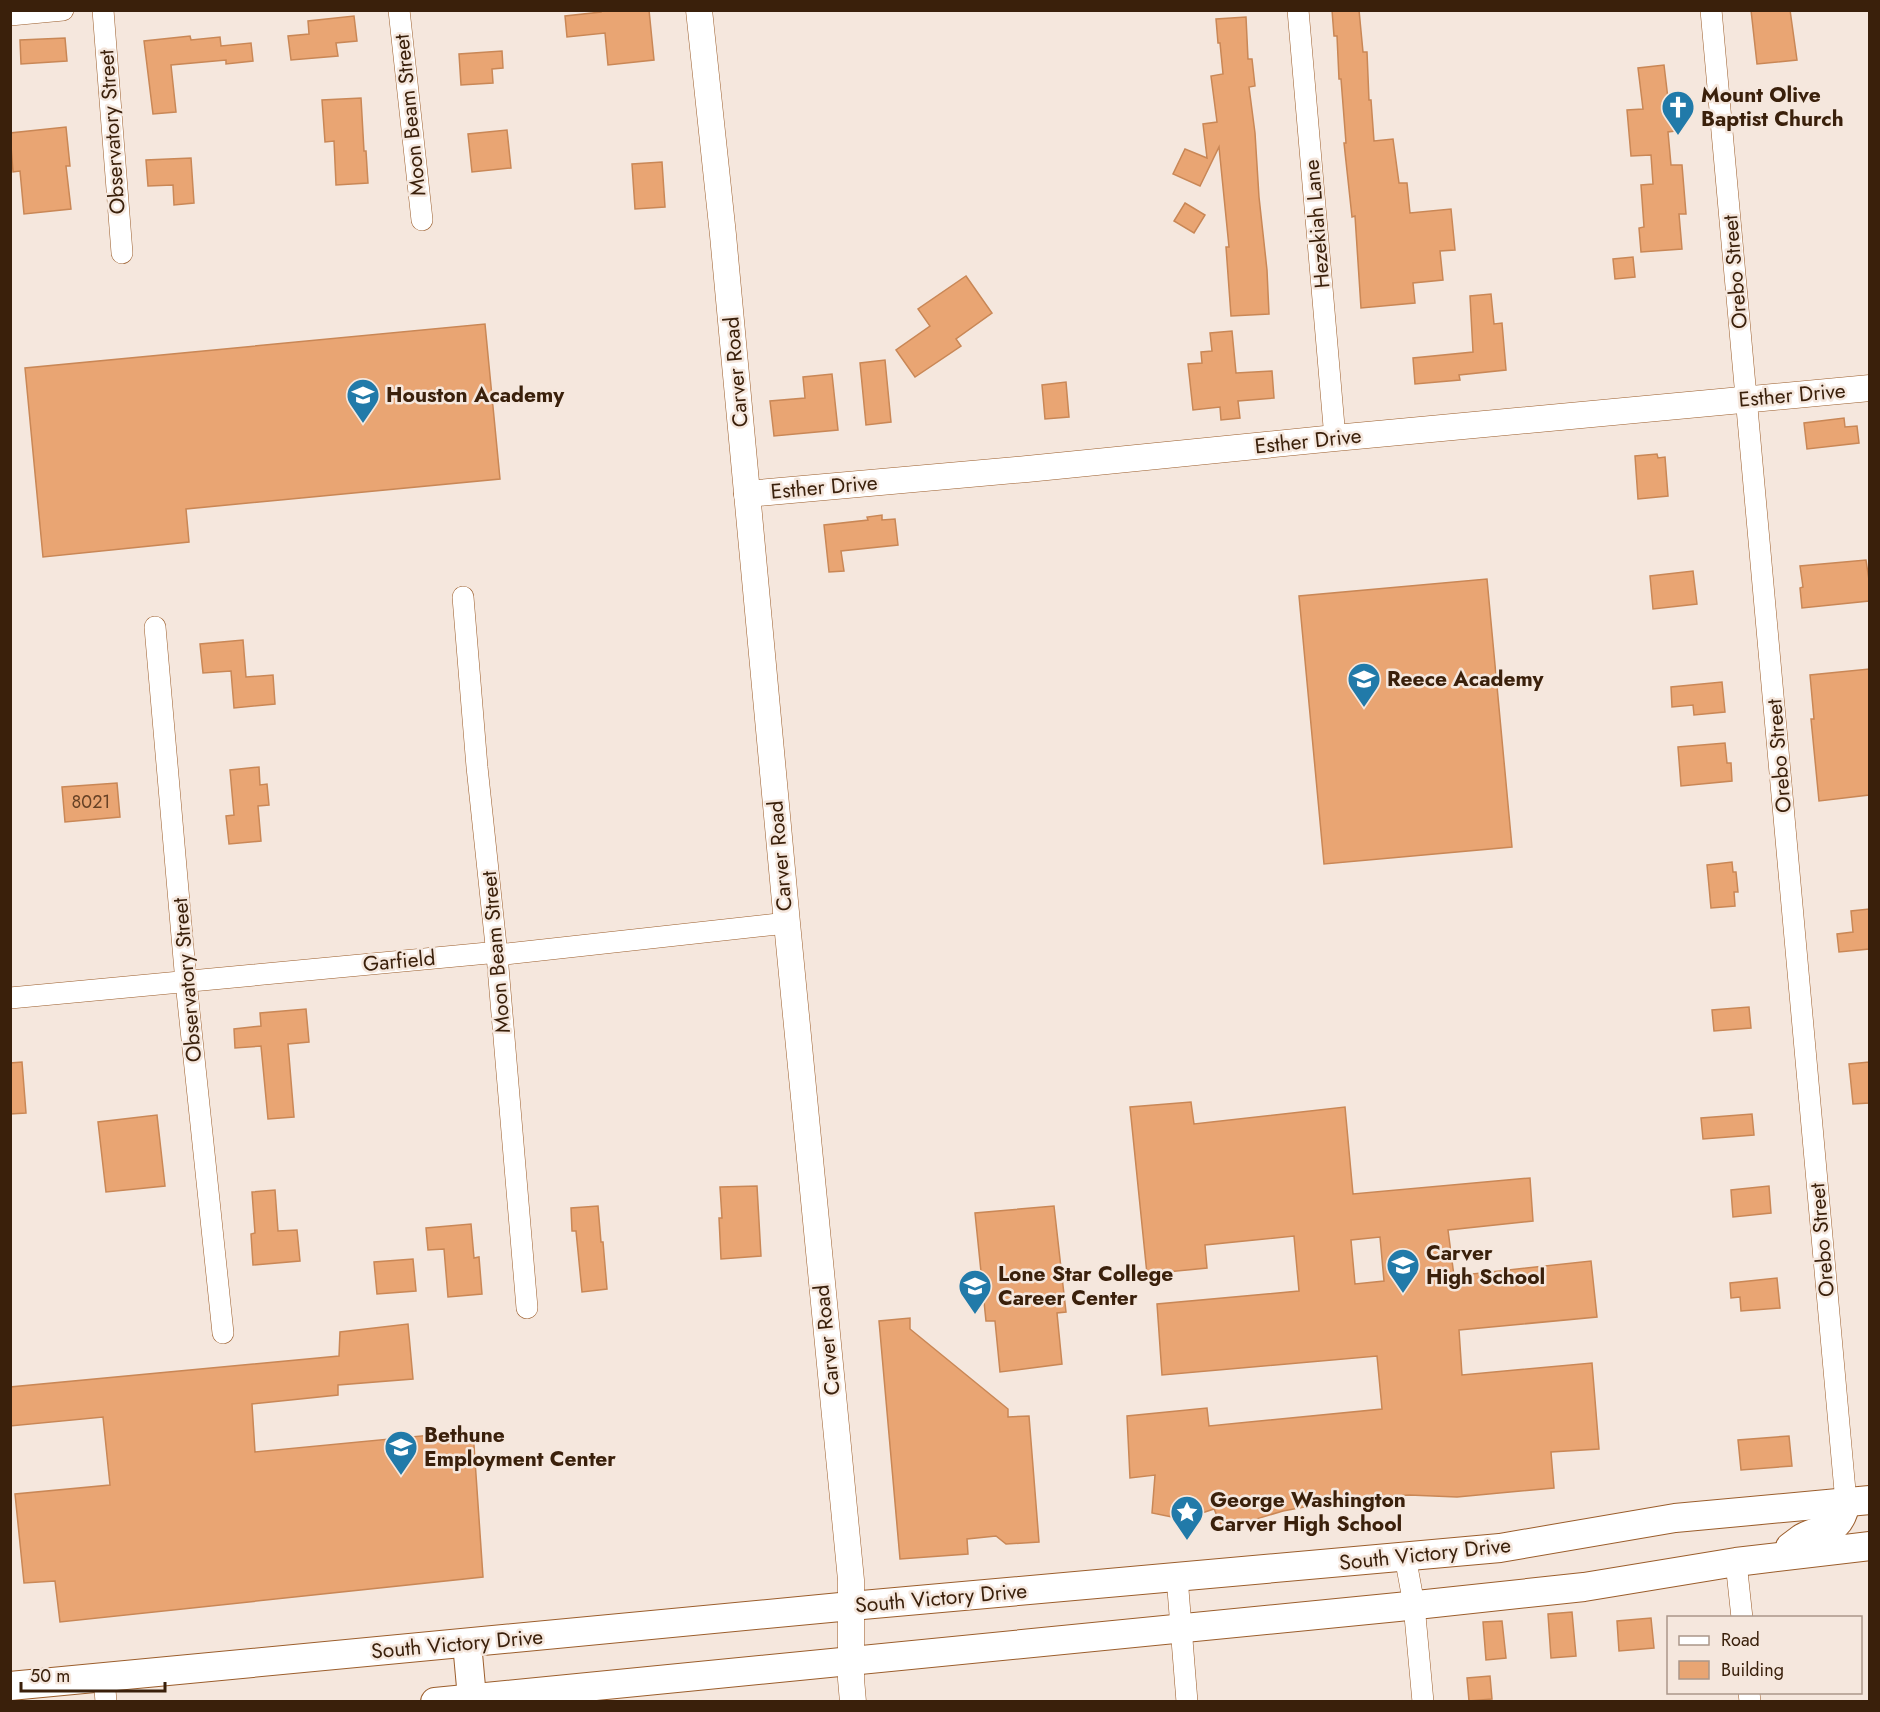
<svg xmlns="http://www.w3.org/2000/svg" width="1880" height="1712" font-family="Jost,sans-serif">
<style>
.building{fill:#e9a573;stroke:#c98756;stroke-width:1.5;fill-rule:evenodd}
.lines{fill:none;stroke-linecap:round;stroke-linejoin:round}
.minor-casing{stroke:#9b5d2b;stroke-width:22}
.tertiary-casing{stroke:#9b5d2b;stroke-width:27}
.secondary-casing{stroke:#9b5d2b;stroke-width:30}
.minor{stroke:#fff;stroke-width:21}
.tertiary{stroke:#fff;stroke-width:26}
.secondary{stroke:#fff;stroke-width:28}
.labels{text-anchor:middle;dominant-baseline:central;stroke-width:5;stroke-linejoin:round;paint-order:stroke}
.number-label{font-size:18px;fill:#664125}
.poi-label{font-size:21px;font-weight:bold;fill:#3a200b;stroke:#f5e7dd;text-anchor:start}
.street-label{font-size:21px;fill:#3a200b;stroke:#f5e7dd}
</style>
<rect width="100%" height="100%" fill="#f5e7dd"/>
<g class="building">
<polygon points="601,10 649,10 654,60 608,65 605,33 567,37 565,16 601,12"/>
<polygon points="1332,10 1359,10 1363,52 1367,52 1369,100 1371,100 1374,141 1393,139 1399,183 1407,183 1410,213 1451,209 1455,250 1440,251 1443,280 1413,283 1415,303 1361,308 1355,216 1352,217 1344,143 1346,143 1341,79 1339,79 1337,36 1334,36"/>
<polygon points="1751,10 1790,10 1797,60 1757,64"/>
<polygon points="354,16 357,41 336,43 338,56 291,60 288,36 309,34 308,21"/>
<polygon points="1246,17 1248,59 1252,59 1255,86 1249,87 1255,133 1259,197 1267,270 1269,314 1231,316 1226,247 1229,247 1219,147 1200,186 1173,174 1185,149 1207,158 1203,124 1217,122 1211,76 1223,74 1220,43 1218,43 1216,19"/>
<polygon points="190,36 191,40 220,37 221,46 251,43 253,61 226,64 226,60 171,65 176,112 153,114 144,41"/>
<polygon points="65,38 67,61 21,64 20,40"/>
<polygon points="502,51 503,68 492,69 493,83 461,85 459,54"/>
<polygon points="1664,65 1669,107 1673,107 1675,131 1668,132 1671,165 1682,165 1686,214 1679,214 1682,249 1641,252 1639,228 1644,227 1641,185 1653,184 1651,155 1631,156 1627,110 1643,109 1638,68"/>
<polygon points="361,98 364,151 366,151 368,183 336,185 334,141 325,142 322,100"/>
<polygon points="66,127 70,166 66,166 71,209 24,214 20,171 13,172 10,133"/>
<polygon points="507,130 511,168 472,172 468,134"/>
<polygon points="191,158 194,203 174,205 173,185 148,186 146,160"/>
<polygon points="662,162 665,207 635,209 632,164"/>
<polygon points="1185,203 1205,215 1194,233 1174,221"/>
<polygon points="1633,257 1635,277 1615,279 1613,259"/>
<polygon points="966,276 992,313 956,339 961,346 915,377 896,350 930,326 918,309"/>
<polygon points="1491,294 1494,324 1502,323 1506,370 1459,375 1460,380 1415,384 1413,358 1473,352 1470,296"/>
<polygon points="485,324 500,479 186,509 189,542 43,557 25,368"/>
<polygon points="1232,331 1236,373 1272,371 1274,398 1238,401 1240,418 1221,420 1220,407 1193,410 1188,364 1202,363 1201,352 1212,351 1210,333"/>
<polygon points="885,360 891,422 866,425 860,363"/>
<polygon points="832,374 838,430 774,436 770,401 805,398 803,377"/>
<polygon points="1066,382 1069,417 1045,419 1042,385"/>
<polygon points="1844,418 1845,427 1857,426 1859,443 1807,449 1804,423"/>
<polygon points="1657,454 1658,458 1665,457 1668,496 1638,499 1635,456"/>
<polygon points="882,515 882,520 895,519 898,545 841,551 844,571 829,572 824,525 868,520 867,517"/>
<polygon points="1866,560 1869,580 1869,601 1802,608 1800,588 1803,587 1800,566"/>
<polygon points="1693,571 1697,604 1653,609 1650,576"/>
<polygon points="1487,579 1512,847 1324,864 1299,596"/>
<polygon points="243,640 246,677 273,675 275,704 234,708 231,671 203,673 200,644"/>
<polygon points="1869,669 1869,795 1819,801 1811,719 1814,719 1810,675"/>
<polygon points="1722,682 1725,712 1694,715 1693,705 1672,707 1671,687"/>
<polygon points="1725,743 1727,763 1731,763 1732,781 1681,786 1678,747"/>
<polygon points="259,767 260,785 267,784 269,805 258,806 261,841 229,844 226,816 234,815 230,770"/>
<polygon points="117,783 120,817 65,822 62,787"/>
<polygon points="1732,862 1733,872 1736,872 1738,892 1734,892 1735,906 1711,908 1707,865"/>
<polygon points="1869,909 1869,949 1839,952 1837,934 1853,932 1851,911"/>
<polygon points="1749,1007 1751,1028 1714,1031 1712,1010"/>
<polygon points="306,1009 309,1042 288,1044 294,1117 268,1119 261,1046 235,1048 234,1029 261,1026 260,1013"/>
<polygon points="22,1062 26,1113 10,1114 10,1063"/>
<polygon points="1869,1062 1869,1103 1853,1104 1849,1064"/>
<path d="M1191,1102L1194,1124L1345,1107L1353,1194L1530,1178L1533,1221L1448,1230L1454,1276L1591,1261L1597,1317L1459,1330L1462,1375L1592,1363L1599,1449L1551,1452L1554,1488L1457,1497L1409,1495L1342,1500L1283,1511L1223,1529L1214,1509L1196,1515L1172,1517L1152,1513L1155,1475L1130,1478L1127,1416L1207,1408L1209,1426L1382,1409L1377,1356L1162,1375L1157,1304L1299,1291L1294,1236L1205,1245L1207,1268L1147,1274L1130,1107ZM1380,1237L1384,1281L1355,1284L1351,1240Z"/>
<polygon points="1752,1114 1754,1135 1703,1139 1701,1118"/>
<polygon points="157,1115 165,1186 106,1192 98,1122"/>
<polygon points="757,1186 761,1256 721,1259 719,1218 722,1218 720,1187"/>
<polygon points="1769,1186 1771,1213 1733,1217 1731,1190"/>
<polygon points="275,1190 278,1231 297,1230 300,1261 253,1265 251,1234 255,1233 252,1192"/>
<polygon points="598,1206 601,1242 603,1242 607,1289 582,1292 576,1231 572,1231 571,1208"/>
<polygon points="1054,1206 1066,1312 1057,1313 1062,1364 1000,1372 995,1321 986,1321 975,1213"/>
<polygon points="471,1224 474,1258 479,1257 482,1294 448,1297 444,1249 428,1250 426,1228"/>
<polygon points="413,1259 416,1291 377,1294 374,1262"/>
<polygon points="1777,1278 1780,1308 1741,1311 1740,1297 1731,1298 1730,1283"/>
<polygon points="910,1318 910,1329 1008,1409 1008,1417 1029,1416 1039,1542 1006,1544 996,1536 967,1539 968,1554 900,1559 879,1321"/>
<polygon points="408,1324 413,1379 338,1385 338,1395 252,1404 255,1452 473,1431 483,1577 60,1622 55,1581 24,1583 15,1494 110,1485 103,1417 10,1426 10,1387 339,1356 340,1332"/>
<polygon points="1789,1436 1792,1466 1741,1470 1738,1440"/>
<polygon points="1572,1612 1576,1656 1551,1658 1548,1614"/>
<polygon points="1651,1618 1654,1648 1619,1651 1617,1621"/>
<polygon points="1502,1621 1506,1658 1486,1660 1483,1622"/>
<polygon points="1490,1676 1492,1699 1469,1701 1467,1678"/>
</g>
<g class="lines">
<defs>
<g id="minor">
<polyline points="103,10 122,253"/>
<polyline points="399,10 422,220"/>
<polyline points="1298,10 1335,438"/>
<polyline points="1711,10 1846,1502"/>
<polyline points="10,15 63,10"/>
<polyline points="463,597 477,767 497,955 527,1308"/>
<polyline points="155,627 186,982 223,1333"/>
<polyline points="10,998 488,953 497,955 787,923"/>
<polyline points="1405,1556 1414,1605 1423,1702"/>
<polyline points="1736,1562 1742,1618"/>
<polyline points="1177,1577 1187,1702"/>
<polyline points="104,1677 106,1702"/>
<polyline points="1749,1692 1750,1702"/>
</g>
<g id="tertiary">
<polyline points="699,10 723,235 787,923 851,1580 851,1679 853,1702"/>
<polyline points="747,494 1027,469 1335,438 1870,388"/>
</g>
<g id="secondary">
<path d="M1790,1547C1794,1544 1798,1541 1802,1538C1824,1525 1839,1537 1846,1502"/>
<polyline points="467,1643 472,1698"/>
<polyline points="10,1686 851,1606 1500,1548 1675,1518 1870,1500"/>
<polyline points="435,1702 1398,1607 1584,1587 1736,1562 1870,1546"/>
</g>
</defs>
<use href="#minor" class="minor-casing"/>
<use href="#tertiary" class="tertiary-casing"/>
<use href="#secondary" class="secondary-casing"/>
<use href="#minor" class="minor"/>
<use href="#tertiary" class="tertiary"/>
<use href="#secondary" class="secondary"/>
</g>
<defs>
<symbol id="church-pin" viewBox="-11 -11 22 30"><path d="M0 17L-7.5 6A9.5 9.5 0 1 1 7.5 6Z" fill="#217aa9" stroke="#f5e7dd"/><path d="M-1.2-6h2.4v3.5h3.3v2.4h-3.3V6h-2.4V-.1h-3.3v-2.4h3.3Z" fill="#fff"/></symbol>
<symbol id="school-pin" viewBox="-11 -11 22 30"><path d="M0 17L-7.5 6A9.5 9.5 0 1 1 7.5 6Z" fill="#217aa9" stroke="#f5e7dd"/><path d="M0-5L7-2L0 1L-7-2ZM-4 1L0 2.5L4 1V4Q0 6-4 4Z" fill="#fff"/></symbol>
<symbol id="sight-pin" viewBox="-11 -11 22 30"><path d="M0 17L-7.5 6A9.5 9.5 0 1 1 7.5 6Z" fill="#217aa9" stroke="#f5e7dd"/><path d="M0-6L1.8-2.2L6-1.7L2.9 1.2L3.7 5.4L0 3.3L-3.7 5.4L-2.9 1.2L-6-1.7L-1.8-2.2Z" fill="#fff"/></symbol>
</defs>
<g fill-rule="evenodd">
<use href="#church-pin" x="1659" y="88" width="38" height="52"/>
<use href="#school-pin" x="344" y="376" width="38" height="52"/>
<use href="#school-pin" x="1345" y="660" width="38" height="52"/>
<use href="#school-pin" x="1384" y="1246" width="38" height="52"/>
<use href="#school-pin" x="956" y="1267" width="38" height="52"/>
<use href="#school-pin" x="382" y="1428" width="38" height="52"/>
<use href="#sight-pin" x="1168" y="1493" width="38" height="52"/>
</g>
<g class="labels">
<g class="number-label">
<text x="91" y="802">8021</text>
</g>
<g class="poi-label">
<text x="1701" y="95">Mount Olive<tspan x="1701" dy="24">Baptist Church</tspan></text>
<text x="386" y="395">Houston Academy</text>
<text x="1387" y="679">Reece Academy</text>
<text x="1426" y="1253">Carver<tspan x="1426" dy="24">High School</tspan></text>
<text x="998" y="1274">Lone Star College<tspan x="998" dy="24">Career Center</tspan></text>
<text x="424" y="1435">Bethune<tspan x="424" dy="24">Employment Center</tspan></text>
<text x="1210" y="1500">George Washington<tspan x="1210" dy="24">Carver High School</tspan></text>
</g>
<g class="street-label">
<text transform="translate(410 115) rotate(-96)">Moon Beam Street</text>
<text transform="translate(112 132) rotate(-94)">Observatory Street</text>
<text transform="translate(1317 224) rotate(-95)">Hezekiah Lane</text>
<text transform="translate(1735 272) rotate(-95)">Orebo Street</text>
<text transform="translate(736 372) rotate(-95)">Carver Road</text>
<text transform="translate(1792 395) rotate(-5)">Esther Drive</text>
<text transform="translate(1308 441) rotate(-6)">Esther Drive</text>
<text transform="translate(824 487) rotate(-5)">Esther Drive</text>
<text transform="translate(1779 756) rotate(-95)">Orebo Street</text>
<text transform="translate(780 856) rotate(-95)">Carver Road</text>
<text transform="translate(496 952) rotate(-95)">Moon Beam Street</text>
<text transform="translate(399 961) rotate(-5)">Garfield</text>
<text transform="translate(187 980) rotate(-95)">Observatory Street</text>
<text transform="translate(1822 1240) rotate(-95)">Orebo Street</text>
<text transform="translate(827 1340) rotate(-96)">Carver Road</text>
<text transform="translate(1425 1554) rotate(-6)">South Victory Drive</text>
<text transform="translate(941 1598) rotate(-5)">South Victory Drive</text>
<text transform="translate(457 1644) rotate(-5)">South Victory Drive</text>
</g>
</g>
<rect width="1880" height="1712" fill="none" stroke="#3a200b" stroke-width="24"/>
<rect x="1667" y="1616" width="195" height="78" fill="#f5e7dd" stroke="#aa9789" stroke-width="1.5"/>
<rect x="1679" y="1636" width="30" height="9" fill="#ffffff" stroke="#aa9789" stroke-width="1.5"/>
<text x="1721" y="1646" font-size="18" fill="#3a200b">Road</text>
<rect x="1679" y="1661" width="30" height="18" fill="#e9a573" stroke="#aa9789" stroke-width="1.5"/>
<text x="1721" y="1676" font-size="18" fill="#3a200b">Building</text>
<path d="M21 1682v9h144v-9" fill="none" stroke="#3a200b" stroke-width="3"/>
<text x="30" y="1682" font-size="18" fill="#3a200b" stroke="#f5e7dd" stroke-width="4.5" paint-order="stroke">50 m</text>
</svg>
